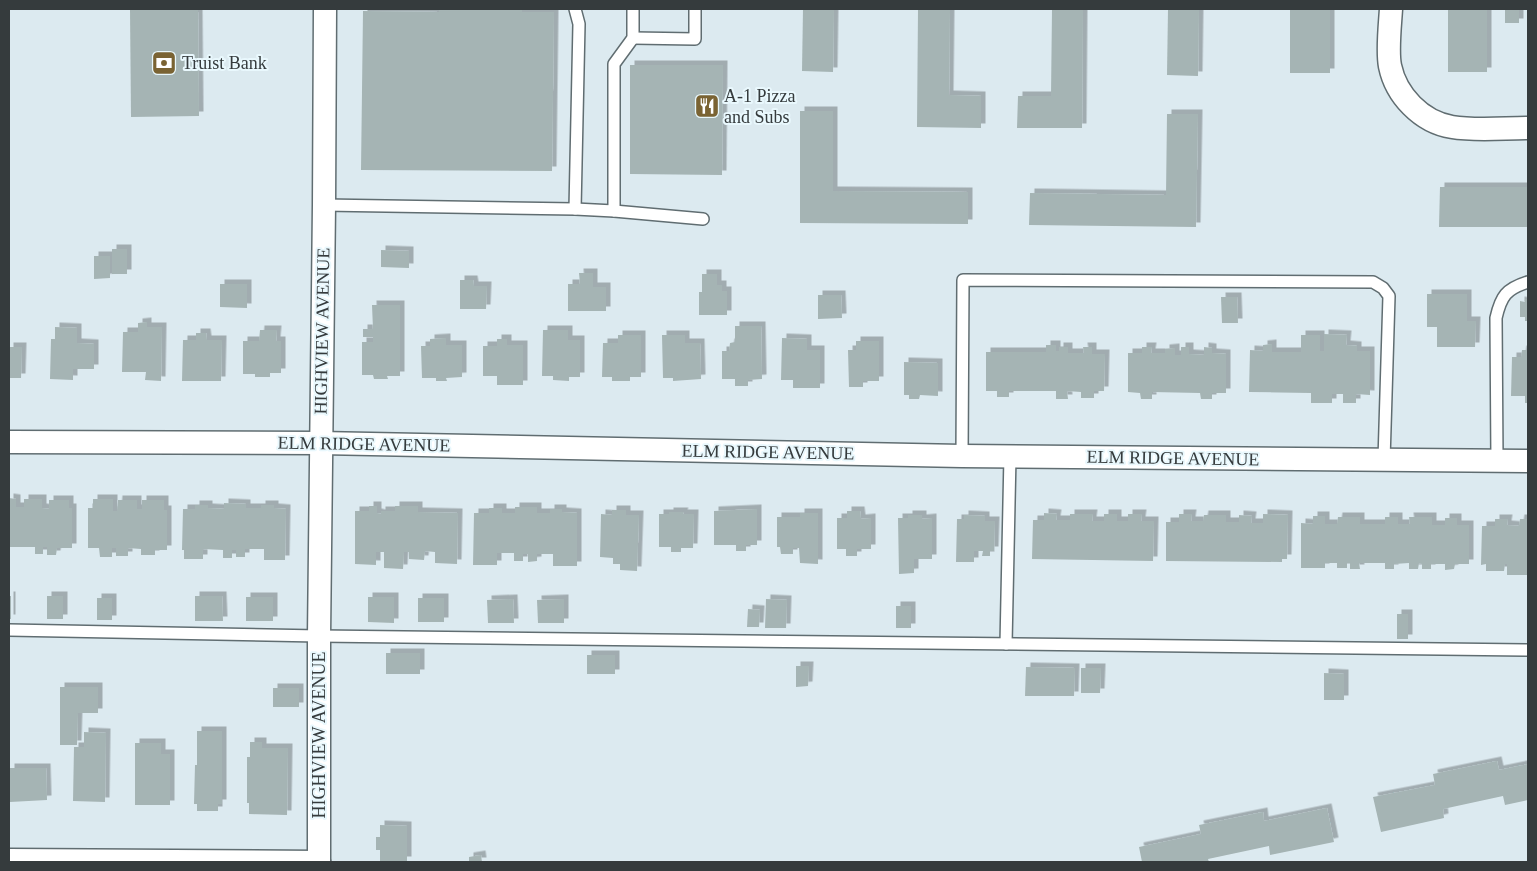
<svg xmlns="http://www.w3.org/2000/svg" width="1537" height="871" font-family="Georgia,serif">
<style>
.building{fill:#a5b4b4;filter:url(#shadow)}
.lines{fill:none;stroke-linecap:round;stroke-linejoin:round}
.service-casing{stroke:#606d71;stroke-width:14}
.minor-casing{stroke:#606d71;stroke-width:25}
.service{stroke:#fff;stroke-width:11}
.minor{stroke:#fff;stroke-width:22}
.labels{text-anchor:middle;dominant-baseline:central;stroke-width:4;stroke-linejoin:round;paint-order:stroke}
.poi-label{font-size:18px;fill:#353b3d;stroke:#e9f8fd;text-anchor:start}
.street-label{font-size:18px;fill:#353b3d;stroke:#e9f8fd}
</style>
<defs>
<filter id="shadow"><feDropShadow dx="4.5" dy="-4.5" stdDeviation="0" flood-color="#0004"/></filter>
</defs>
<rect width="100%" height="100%" fill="#dceaf0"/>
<g class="building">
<polygon points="130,9 198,9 199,116 131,117"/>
<polygon points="439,9 522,9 522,12 554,12 552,171 361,170 363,11 439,12"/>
<polygon points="803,9 834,9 833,72 802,71"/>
<polygon points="918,9 950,9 949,95 981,96 981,128 917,127"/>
<polygon points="1052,9 1083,9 1082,128 1017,128 1018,96 1051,96"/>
<polygon points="1168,9 1199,9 1198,76 1167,75"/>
<rect x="1290" y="9" width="40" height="64"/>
<rect x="1448" y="9" width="39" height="63"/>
<rect x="1505" y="10" width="14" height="13"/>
<polygon points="630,65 723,65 722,175 630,174"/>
<polygon points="800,111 833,111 833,191 968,192 968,224 800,223"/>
<polygon points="1167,114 1198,114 1196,227 1029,225 1030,193 1166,195"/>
<polygon points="1440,187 1528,187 1528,227 1439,227"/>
<rect x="112" y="249" width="15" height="25"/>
<polygon points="381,250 409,251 409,268 381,267"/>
<polygon points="94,256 110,256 110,278 94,279"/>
<polygon points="579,273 593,273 593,287 606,287 606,311 568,311 568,284 580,284"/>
<polygon points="702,274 717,274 717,285 722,285 722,291 727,291 727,315 699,315 699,292 702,292"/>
<polygon points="460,280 473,280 474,286 487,286 486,309 460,309"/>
<polygon points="220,284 247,284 247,308 220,307"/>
<polygon points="1427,294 1467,294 1467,321 1476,321 1475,347 1437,347 1437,327 1427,327"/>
<polygon points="818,295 841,295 842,318 818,319"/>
<polygon points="1221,297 1237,297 1238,323 1222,323"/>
<polygon points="1525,299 1528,299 1528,321 1525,321 1525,317 1520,317 1520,301 1525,302"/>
<polygon points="372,305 400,305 400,376 387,376 388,379 374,379 373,375 362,375 362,342 373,342 373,337 363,337 363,329 373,329"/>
<polygon points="147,322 147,327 162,327 161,381 145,380 146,372 122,372 123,332 138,332 138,323"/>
<polygon points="735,326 761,326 762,379 748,380 748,386 735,386 735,379 722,379 722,351 729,351 730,343 735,342"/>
<polygon points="55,327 77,328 77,343 94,344 94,369 73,369 73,380 50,379 51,339 55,339"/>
<polygon points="260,330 277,330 276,341 281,341 281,373 270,373 270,377 255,377 255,374 243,374 243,341 259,341"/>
<polygon points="543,330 568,330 568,340 580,340 580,377 569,377 569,381 553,380 553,376 542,376"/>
<polygon points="196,333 206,333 207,340 222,340 221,381 182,381 183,340 196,340"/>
<polygon points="1324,334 1347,335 1346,345 1357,346 1357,351 1370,351 1370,395 1356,394 1356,403 1343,403 1343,394 1332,394 1332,403 1311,403 1311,393 1249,392 1250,350 1263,351 1263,345 1272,344 1272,352 1301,352 1301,335 1320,335 1320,351 1324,351"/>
<polygon points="618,335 641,335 641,377 630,377 630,381 612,381 612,377 602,377 603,343 618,343"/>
<polygon points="662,335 685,335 685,343 700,343 701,379 673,381 673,378 663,378"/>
<polygon points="446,338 446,345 462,345 462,377 446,378 447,381 436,381 436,378 422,378 421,346 430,346 430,339"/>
<polygon points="782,338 807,339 807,350 820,350 820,388 793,388 793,380 781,380"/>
<polygon points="497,339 507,339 507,345 523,345 523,385 497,385 497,376 483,376 483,346 497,346"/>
<polygon points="856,341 879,341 879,381 863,381 863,387 849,387 848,350 856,350"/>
<polygon points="1046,345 1056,345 1056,351 1059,351 1059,347 1068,347 1068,353 1084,353 1083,347 1092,347 1092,354 1105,354 1104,391 1094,391 1094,398 1081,398 1081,392 1067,391 1068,399 1056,399 1056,391 1009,391 1009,397 997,397 997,391 986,391 986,352 1046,352"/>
<polygon points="9,347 22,347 21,378 9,378"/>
<polygon points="1142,347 1152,347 1151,353 1165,353 1165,349 1175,348 1175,355 1181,355 1181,347 1189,347 1189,354 1204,355 1204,347 1212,348 1212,353 1226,354 1226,393 1212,393 1212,399 1201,399 1200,393 1152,392 1152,399 1141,399 1140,393 1128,392 1128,353 1142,353"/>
<polygon points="1522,350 1528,350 1528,403 1525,403 1525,396 1511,396 1512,357 1521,357"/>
<polygon points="904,362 938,363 938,396 920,395 919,399 909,399 909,395 904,395"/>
<polygon points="9,498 16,499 16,507 24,507 24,499 42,499 42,508 49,509 49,500 69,500 69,508 72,508 72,548 57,548 56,555 47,555 47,547 43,547 43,554 35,554 35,547 9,547"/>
<polygon points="93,499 113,499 113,511 117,511 118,500 137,500 137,509 142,509 142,500 164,500 164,510 167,510 167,550 155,550 155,555 141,555 141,549 128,548 128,556 116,556 116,548 112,548 112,557 100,557 99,548 88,548 88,508 93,508"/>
<polygon points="224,503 246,504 246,508 261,508 261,505 274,505 274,508 286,509 285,560 264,560 264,549 245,549 245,557 236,557 236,550 232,550 232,558 223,558 223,550 203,549 203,559 184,559 184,550 182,550 183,509 195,509 195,505 208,505 208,508 224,509"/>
<polygon points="369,506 377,506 377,513 381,514 381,511 395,511 395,506 418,506 418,512 458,513 457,564 435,563 435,552 425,551 424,560 409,559 409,552 404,552 403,569 384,568 384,552 376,552 376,565 355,564 355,511 369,511"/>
<polygon points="515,507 537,507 537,513 550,513 550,509 562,509 562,512 577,513 577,566 553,566 553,554 537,554 537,561 528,562 528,554 523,554 523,561 514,561 514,553 497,553 497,565 473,565 474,513 489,513 489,508 502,508 502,513 515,513"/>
<polygon points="757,509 757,545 746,545 746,551 736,551 736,545 714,545 714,511"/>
<polygon points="612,510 626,510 626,515 639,515 637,571 620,570 620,564 613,564 613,558 600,557 601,514 612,515"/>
<polygon points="847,511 860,511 861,519 871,518 871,549 857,549 857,556 846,556 846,549 837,549 837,518 847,518"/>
<polygon points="669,512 684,512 683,514 694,514 693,548 681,548 681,552 671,552 671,547 659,547 659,514 669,514"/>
<polygon points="800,513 818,513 818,564 800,563 799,548 793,548 793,554 781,554 780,547 777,547 777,517 800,517"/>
<polygon points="1044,513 1057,514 1056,520 1070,520 1070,514 1093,514 1092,521 1104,521 1104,514 1117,514 1117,521 1128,521 1128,514 1142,514 1141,521 1154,521 1153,561 1032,559 1033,520 1044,520"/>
<polygon points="1179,514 1192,514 1191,521 1203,521 1204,515 1226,515 1226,522 1239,522 1239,515 1252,516 1251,523 1263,523 1263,514 1288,515 1287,559 1282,559 1282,562 1166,561 1166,522 1179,522"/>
<polygon points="908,515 922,515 922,519 932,518 932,559 914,559 914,573 899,574 898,518 908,518"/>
<polygon points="964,515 985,516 985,521 995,521 994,551 990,551 990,556 982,556 983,551 974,551 974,562 956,562 957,519 964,519"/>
<polygon points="1313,516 1325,516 1325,524 1337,524 1338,517 1360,517 1360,524 1385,524 1385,517 1398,517 1398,524 1410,524 1409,517 1432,517 1432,525 1445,525 1445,518 1457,518 1457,525 1469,525 1469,564 1455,564 1454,569 1445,570 1445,564 1431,564 1431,569 1422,569 1422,564 1419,563 1418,569 1409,569 1409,563 1394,564 1394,569 1385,569 1385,563 1359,563 1360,569 1350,569 1350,563 1347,563 1347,568 1337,568 1337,563 1325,563 1325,568 1301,568 1301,523 1313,524"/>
<polygon points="1495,519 1508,519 1507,525 1519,526 1520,519 1528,519 1528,575 1507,575 1507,564 1505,564 1504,571 1486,571 1486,564 1481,565 1482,526 1495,526"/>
<rect x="9" y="596" width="2" height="23"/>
<rect x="47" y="596" width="16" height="23"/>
<polygon points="195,596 222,596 223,621 195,621"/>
<rect x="246" y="597" width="27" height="24"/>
<polygon points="368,597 394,597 394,623 368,622"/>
<rect x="97" y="598" width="15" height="22"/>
<rect x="418" y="598" width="26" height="24"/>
<polygon points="513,599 514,623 488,623 487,600"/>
<polygon points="564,599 564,623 538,623 537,600"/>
<polygon points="766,599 787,600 786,628 765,628"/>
<rect x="896" y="606" width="15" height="22"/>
<polygon points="748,609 760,610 759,627 747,627"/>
<rect x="1397" y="614" width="11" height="25"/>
<rect x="386" y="653" width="34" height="21"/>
<rect x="587" y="655" width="28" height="19"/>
<polygon points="796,666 809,666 808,686 796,687"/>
<polygon points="1026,667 1075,668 1074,696 1025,696"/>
<polygon points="1081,668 1101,668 1100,693 1081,693"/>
<polygon points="1324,673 1344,674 1344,700 1324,700"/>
<polygon points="60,687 98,687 98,713 78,713 77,745 60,745"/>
<rect x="273" y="688" width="26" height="19"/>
<polygon points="197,731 222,731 222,804 218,804 218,811 197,811 197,804 194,804 195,765 197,765"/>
<polygon points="84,732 106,733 105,802 73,801 74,747 84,747"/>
<polygon points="250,742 262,742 262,748 288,748 287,815 249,814 249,803 247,803 247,757 250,757"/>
<polygon points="135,743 161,743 161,754 170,754 170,805 135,805"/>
<polygon points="1497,761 1499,770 1528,764 1528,800 1505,805 1503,796 1443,809 1444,818 1381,832 1373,797 1435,785 1433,774"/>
<polygon points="10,768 46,768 47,800 10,802"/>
<polygon points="1327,808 1334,842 1270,855 1269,846 1208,859 1209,862 1142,862 1139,847 1201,834 1199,825 1263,812 1264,821"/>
<polygon points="380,825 407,826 407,861 380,861 380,850 376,850 376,837 380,837"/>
<polygon points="481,855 482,862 469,862 469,857"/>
</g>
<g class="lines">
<defs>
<g id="service">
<polyline points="575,9 579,24 575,209"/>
<polyline points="633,38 695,39 695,9"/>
<polyline points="324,205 575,209 614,211 614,64 633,38 633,9"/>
<polyline points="614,211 703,219"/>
<polyline points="962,456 963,280 1373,282 1383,288 1389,296 1384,460"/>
<path d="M1497,461L1496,318C1501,296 1506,289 1528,282"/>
<polyline points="9,630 319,636 1528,650"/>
<polyline points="1006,644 1010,456"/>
</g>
<g id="minor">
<path d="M1391,9C1390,25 1387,51 1390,66C1396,95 1421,122 1452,127C1475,131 1504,128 1528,128"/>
<polyline points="9,442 320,443 962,456 1528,461"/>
<polyline points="9,860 319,862"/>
<polyline points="319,862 319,636 324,205 325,9"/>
</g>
</defs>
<use href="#service" class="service-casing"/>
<use href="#minor" class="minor-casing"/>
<use href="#service" class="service"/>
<use href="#minor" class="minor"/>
</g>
<defs>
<symbol id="bank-square" viewBox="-11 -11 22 22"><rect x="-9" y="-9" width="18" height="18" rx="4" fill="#7a6333" stroke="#e9f8fd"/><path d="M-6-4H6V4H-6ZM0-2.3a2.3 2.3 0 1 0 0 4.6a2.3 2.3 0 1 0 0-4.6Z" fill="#fff"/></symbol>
<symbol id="restaurant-square" viewBox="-11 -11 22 22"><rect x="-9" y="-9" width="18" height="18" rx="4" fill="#7a6333" stroke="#e9f8fd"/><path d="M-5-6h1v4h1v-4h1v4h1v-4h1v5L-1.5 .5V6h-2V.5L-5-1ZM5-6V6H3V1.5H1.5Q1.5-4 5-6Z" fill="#fff"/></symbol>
</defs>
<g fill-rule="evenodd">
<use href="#bank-square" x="150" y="49" width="28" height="28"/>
<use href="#restaurant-square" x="693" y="92" width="28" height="28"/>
</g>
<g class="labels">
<g class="poi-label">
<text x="182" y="63">Truist Bank</text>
<text x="724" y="96">A-1 Pizza<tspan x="724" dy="21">and Subs</tspan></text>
</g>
<g class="street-label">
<text transform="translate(322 331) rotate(-89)">HIGHVIEW AVENUE</text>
<text transform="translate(364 444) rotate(1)">ELM RIDGE AVENUE</text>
<text transform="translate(768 452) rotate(1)">ELM RIDGE AVENUE</text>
<text transform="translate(1173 458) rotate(1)">ELM RIDGE AVENUE</text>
<text transform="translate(319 735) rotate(-90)">HIGHVIEW AVENUE</text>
</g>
</g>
<rect width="1537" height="871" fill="none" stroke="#353b3d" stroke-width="20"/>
</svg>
